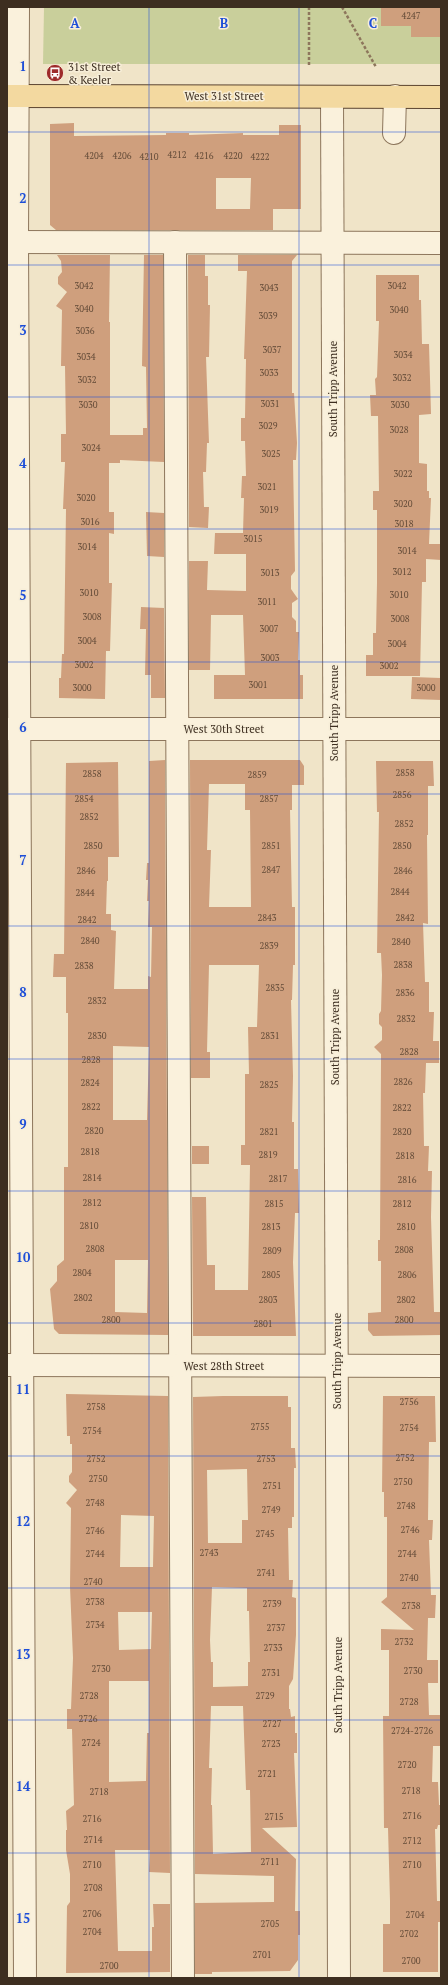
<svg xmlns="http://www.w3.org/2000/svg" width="448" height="1985" font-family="'PT Serif',serif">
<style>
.green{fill:#c9cf9b}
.building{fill:#cf9f7d;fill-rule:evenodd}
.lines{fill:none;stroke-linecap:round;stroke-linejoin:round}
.minor-casing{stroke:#8d765c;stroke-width:24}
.major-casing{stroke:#5b4430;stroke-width:24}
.path{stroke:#8d765c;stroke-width:2.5;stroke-dasharray:3 2;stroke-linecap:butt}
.minor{stroke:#faf1dc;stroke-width:22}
.major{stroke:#f3d9a0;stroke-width:22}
.grid{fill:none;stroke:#1d4ed8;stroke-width:1;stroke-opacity:0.55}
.labels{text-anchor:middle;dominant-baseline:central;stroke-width:3;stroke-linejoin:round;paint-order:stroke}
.number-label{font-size:9px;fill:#624a37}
.poi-label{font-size:11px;fill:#3d2e20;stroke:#f7eed8;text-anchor:start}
.street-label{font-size:11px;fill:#3d2e20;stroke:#f7eed8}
.grid-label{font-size:13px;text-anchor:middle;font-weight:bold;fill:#1d4ed8;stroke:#f7eed8;stroke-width:3;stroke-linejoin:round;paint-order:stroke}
</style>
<rect width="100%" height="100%" fill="#f0e4c8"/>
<polygon class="green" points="44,7 441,7 441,64 43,64"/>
<g class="building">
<polygon points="381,7 441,7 441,37 411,37 411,26 381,26"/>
<path d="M74,123V136L166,135V133H189V135L243,133V135H279V125H301V209H273V230H56L50,225V124ZM216,178H251L250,209H216Z"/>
<polygon points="57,255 110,255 109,322 110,322 110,435 143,435 143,428 147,428 146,367 142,366 144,255 163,255 164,462 120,460 120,463 109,463 109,512 114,512 114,534 109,533 109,583 112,583 110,651 106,651 105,699 59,698 59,678 61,678 62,654 64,654 66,509 63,509 65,462 61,462 61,434 66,434 65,366 61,366 62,310 56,306 67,292 58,284 58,277 62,272 61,261"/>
<polygon points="188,255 205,255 205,276 208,276 208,305 210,305 209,357 206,357 209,443 207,443 206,472 203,472 204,507 209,507 208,528 189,527"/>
<polygon points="238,255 297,255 292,261 292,393 294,393 297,443 296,460 293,460 295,571 291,576 291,589 298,599 292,603 292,617 296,621 296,632 299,632 298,660 300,660 300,675 303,675 303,699 214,699 214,675 245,675 243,615 211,615 210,670 189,670 189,561 208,561 207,590 246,591 246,554 214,554 215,533 243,533 244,498 241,498 242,476 246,476 245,441 241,441 241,418 245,418 246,359 244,359 247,271 238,271"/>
<polygon points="376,275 419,275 419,300 421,300 422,344 429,344 431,414 419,415 419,463 427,464 427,491 429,491 429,498 431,498 429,544 441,544 441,560 426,559 426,582 422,582 420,676 366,676 366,655 373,655 373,633 376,633 377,583 377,510 373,510 373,491 379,491 378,416 371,416 370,395 376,395 375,379 377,377 379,321 376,321"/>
<polygon points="146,512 164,513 164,557 147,556"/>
<polygon points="141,607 164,608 165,698 151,698 151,675 145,675 146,629 140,629"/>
<polygon points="412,677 441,678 441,700 411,699"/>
<path d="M165,760L168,1335L59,1334L54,1329L50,1289L57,1281V1266L64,1260V1167H68V1013H66V977H53L54,954H64L66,763L118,762L119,857H108V881H107L106,914H111V930L116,931L114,989H148V976L151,977L152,927H148L149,901H147L148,880H146L147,863H149V761ZM113,1046L149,1047L147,1120H113ZM115,1260H148L147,1313L115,1312Z"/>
<path d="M190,760H300L304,766V785H292V810H290L292,907H295V965H293L292,1000H291L293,1076L292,1122H294V1169H298L299,1213H295L293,1262L296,1336H193L192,1197H206L207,1265H215V1290H248L250,1165H241V1145H245V1074H249L248,1027H257L259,965H209L207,1052H210V1078H191ZM209,784H245V810H250L251,907H209L211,850H207Z"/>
<polygon points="376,761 433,761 434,786 428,786 428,835 427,835 428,924 423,923 425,982 429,982 429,1012 434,1012 433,1041 439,1041 439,1063 426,1063 425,1093 423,1093 424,1146 429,1146 428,1171 432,1171 431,1217 434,1312 441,1312 441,1335 373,1336 368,1330 368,1313 381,1312 381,1261 378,1261 378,1240 380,1240 381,1063 381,1054 374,1047 382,1040 382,1027 379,1024 379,1014 381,1011 382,975 381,953 377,953 379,812 377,812"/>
<rect x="192" y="1146" width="17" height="18"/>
<path d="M66,1394L168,1396L170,1873L149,1872L150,1850H115L118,1951H152V1927H154L153,1904H170V1972L66,1973L67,1906L70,1902V1874L66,1850V1830H67L66,1811L74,1805L72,1729H67V1709H71L73,1658L70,1587L71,1508L66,1503L77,1490L69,1482V1476L72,1472V1444H70V1436H67ZM121,1515L154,1516L153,1567H120ZM118,1612H152L151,1649L119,1650ZM109,1681H149V1733H147L146,1781L109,1782Z"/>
<path d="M223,1396H288V1407H291V1448H295L296,1468H294V1517H292V1528H288L289,1580H293L292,1597L296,1598V1635L293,1679L289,1686V1709H290L291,1717L295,1716V1733H297V1753H294L297,1827L262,1828L296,1859L295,1911H300V1935H298V1960L290,1971L212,1972V1974H195V1903L274,1902V1876L195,1874L193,1397ZM247,1469L248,1520H242V1543H208L207,1470ZM212,1587L247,1588V1611H249L250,1662H248V1686L213,1687V1662H211L210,1640ZM211,1706H243L246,1790H250L251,1852L213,1854L212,1805H211L212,1768H209Z"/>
<polygon points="383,1396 435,1396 436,1442 429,1442 428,1520 433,1520 432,1540 429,1540 431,1595 436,1595 435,1618 428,1618 427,1660 438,1660 438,1683 428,1683 429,1715 441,1715 441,1746 433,1746 432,1782 438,1782 439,1805 441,1805 441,1825 438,1825 437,1829 435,1829 437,1901 441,1901 441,1922 438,1922 438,1972 383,1972 383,1924 390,1924 390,1901 388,1828 384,1828 383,1716 389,1716 389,1650 381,1650 381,1629 414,1630 381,1602 387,1597 387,1517 384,1517 384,1492 382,1492"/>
</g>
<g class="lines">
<defs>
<g id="minor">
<polyline points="18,7 17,241 25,1978"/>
<polyline points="332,97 339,1978"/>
<polyline points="394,133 395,96"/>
<polyline points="7,242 441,243"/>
<polyline points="175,242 183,1978"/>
<polyline points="7,729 441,729"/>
<polyline points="8,1365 441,1366"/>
</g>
<polyline id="major" points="7,96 441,97"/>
</defs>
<use href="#minor" class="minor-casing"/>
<use href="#major" class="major-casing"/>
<g class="path">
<polyline points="309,7 309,67"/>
<polyline points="342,7 376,67"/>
</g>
<use href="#minor" class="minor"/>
<use href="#major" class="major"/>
</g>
<path class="grid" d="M149,7V1978M299,7V1978M7,132H441M7,265H441M7,397H441M7,529H441M7,662H441M7,794H441M7,926H441M7,1059H441M7,1191H441M7,1323H441M7,1456H441M7,1588H441M7,1720H441M7,1853H441"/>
<defs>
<symbol id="bus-disc" viewBox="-11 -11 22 22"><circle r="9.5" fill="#9e2a2b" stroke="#f7eed8"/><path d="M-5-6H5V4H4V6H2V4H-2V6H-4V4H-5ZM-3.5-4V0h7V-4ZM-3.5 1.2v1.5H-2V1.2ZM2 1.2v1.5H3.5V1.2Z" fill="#fff"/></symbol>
</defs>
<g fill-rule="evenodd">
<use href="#bus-disc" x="45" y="63" width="20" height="20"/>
</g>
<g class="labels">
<g class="number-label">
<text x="411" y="16">4247</text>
<text x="177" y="155">4212</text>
<text x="94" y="156">4204</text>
<text x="122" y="156">4206</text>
<text x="204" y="156">4216</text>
<text x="233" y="156">4220</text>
<text x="149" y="157">4210</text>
<text x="260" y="157">4222</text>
<text x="84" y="286">3042</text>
<text x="397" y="286">3042</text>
<text x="269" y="288">3043</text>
<text x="84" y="309">3040</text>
<text x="399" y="310">3040</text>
<text x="268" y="316">3039</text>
<text x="85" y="331">3036</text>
<text x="272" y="350">3037</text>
<text x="403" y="355">3034</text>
<text x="86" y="357">3034</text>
<text x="269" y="373">3033</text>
<text x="402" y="378">3032</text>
<text x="87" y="380">3032</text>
<text x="270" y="404">3031</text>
<text x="88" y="405">3030</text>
<text x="400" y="405">3030</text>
<text x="268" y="426">3029</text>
<text x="399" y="430">3028</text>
<text x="91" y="448">3024</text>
<text x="271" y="454">3025</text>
<text x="403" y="474">3022</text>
<text x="267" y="487">3021</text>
<text x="86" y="498">3020</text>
<text x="403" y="504">3020</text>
<text x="269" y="510">3019</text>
<text x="90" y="522">3016</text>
<text x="404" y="524">3018</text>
<text x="253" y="539">3015</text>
<text x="87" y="547">3014</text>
<text x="407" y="551">3014</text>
<text x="402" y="572">3012</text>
<text x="270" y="573">3013</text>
<text x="89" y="593">3010</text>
<text x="399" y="595">3010</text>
<text x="267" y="602">3011</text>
<text x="92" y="617">3008</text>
<text x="400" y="619">3008</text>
<text x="269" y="629">3007</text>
<text x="87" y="641">3004</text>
<text x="397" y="644">3004</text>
<text x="270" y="658">3003</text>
<text x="84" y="665">3002</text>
<text x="389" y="666">3002</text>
<text x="258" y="685">3001</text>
<text x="82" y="688">3000</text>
<text x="426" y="688">3000</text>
<text x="405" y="773">2858</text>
<text x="92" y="774">2858</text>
<text x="257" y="775">2859</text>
<text x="402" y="795">2856</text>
<text x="84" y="799">2854</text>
<text x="269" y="799">2857</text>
<text x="89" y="817">2852</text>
<text x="404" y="824">2852</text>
<text x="93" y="846">2850</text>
<text x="271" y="846">2851</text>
<text x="402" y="846">2850</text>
<text x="271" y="870">2847</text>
<text x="86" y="871">2846</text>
<text x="403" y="871">2846</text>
<text x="400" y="892">2844</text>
<text x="85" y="893">2844</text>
<text x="267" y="918">2843</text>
<text x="405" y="918">2842</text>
<text x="87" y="920">2842</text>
<text x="90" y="941">2840</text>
<text x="401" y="942">2840</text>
<text x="269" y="946">2839</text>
<text x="403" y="965">2838</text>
<text x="84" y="966">2838</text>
<text x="275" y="988">2835</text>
<text x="405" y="993">2836</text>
<text x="97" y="1001">2832</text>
<text x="406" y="1019">2832</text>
<text x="97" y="1036">2830</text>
<text x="270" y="1036">2831</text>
<text x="409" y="1052">2828</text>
<text x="91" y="1060">2828</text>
<text x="403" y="1082">2826</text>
<text x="90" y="1083">2824</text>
<text x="269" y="1085">2825</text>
<text x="91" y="1107">2822</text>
<text x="402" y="1108">2822</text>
<text x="94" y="1131">2820</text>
<text x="269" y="1132">2821</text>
<text x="402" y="1132">2820</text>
<text x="90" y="1152">2818</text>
<text x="268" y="1155">2819</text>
<text x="405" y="1156">2818</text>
<text x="92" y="1178">2814</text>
<text x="278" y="1179">2817</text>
<text x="407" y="1180">2816</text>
<text x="92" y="1203">2812</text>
<text x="274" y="1204">2815</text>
<text x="402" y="1204">2812</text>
<text x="89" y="1226">2810</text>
<text x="271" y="1227">2813</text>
<text x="406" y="1227">2810</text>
<text x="95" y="1249">2808</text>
<text x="404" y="1250">2808</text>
<text x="272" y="1251">2809</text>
<text x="82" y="1273">2804</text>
<text x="271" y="1275">2805</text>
<text x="407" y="1275">2806</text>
<text x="83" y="1298">2802</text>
<text x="268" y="1300">2803</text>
<text x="406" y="1300">2802</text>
<text x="111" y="1320">2800</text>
<text x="404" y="1320">2800</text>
<text x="263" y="1324">2801</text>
<text x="409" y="1402">2756</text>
<text x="96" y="1407">2758</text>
<text x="260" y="1427">2755</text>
<text x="409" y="1428">2754</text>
<text x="92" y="1431">2754</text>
<text x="405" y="1458">2752</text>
<text x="96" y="1459">2752</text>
<text x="266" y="1459">2753</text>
<text x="98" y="1479">2750</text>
<text x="403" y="1482">2750</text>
<text x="272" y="1486">2751</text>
<text x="95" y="1503">2748</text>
<text x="406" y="1506">2748</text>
<text x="271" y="1510">2749</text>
<text x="410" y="1530">2746</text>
<text x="95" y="1531">2746</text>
<text x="265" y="1534">2745</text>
<text x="209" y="1553">2743</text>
<text x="95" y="1554">2744</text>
<text x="407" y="1554">2744</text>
<text x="266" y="1573">2741</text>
<text x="409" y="1578">2740</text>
<text x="93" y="1582">2740</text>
<text x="95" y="1602">2738</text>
<text x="272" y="1604">2739</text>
<text x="411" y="1606">2738</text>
<text x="95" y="1625">2734</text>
<text x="276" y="1628">2737</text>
<text x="404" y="1642">2732</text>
<text x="273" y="1648">2733</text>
<text x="101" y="1669">2730</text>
<text x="413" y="1671">2730</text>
<text x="271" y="1673">2731</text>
<text x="89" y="1696">2728</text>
<text x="265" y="1696">2729</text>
<text x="409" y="1702">2728</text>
<text x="88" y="1719">2726</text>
<text x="272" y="1724">2727</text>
<text x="412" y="1731">2724-2726</text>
<text x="91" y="1743">2724</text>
<text x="271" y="1744">2723</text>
<text x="407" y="1765">2720</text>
<text x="267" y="1774">2721</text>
<text x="411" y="1791">2718</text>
<text x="99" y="1792">2718</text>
<text x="412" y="1816">2716</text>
<text x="274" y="1817">2715</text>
<text x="92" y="1819">2716</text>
<text x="93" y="1840">2714</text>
<text x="412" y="1841">2712</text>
<text x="270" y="1862">2711</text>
<text x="92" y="1865">2710</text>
<text x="412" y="1865">2710</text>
<text x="93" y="1888">2708</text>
<text x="92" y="1914">2706</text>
<text x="415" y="1915">2704</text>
<text x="270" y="1924">2705</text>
<text x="92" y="1932">2704</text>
<text x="409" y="1934">2702</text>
<text x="262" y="1955">2701</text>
<text x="411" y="1961">2700</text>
<text x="109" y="1966">2700</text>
</g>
<g class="poi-label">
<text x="68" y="67">31st Street<tspan x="68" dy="13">&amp; Keeler</tspan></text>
</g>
<g class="street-label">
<text x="224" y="96">West 31st Street</text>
<text transform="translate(333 389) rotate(-90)">South Tripp Avenue</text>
<text transform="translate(334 713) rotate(-90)">South Tripp Avenue</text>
<text x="224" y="729">West 30th Street</text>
<text transform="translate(335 1037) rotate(-90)">South Tripp Avenue</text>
<text transform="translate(337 1361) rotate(-90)">South Tripp Avenue</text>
<text x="224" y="1366">West 28th Street</text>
<text transform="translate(338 1685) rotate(-90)">South Tripp Avenue</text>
</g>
</g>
<g class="grid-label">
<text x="75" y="28">A</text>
<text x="224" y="28">B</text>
<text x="373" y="28">C</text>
<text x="23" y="71">1</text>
<text x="23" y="203">2</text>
<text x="23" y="335">3</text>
<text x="23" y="468">4</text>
<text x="23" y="600">5</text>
<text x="23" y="732">6</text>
<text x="23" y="865">7</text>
<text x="23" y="997">8</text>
<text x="23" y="1129">9</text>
<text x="23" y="1262">10</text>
<text x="23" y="1394">11</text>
<text x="23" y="1526">12</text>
<text x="23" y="1659">13</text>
<text x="23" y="1791">14</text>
<text x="23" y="1923">15</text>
</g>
<rect width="448" height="1985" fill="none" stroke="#3d2e20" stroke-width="16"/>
</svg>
